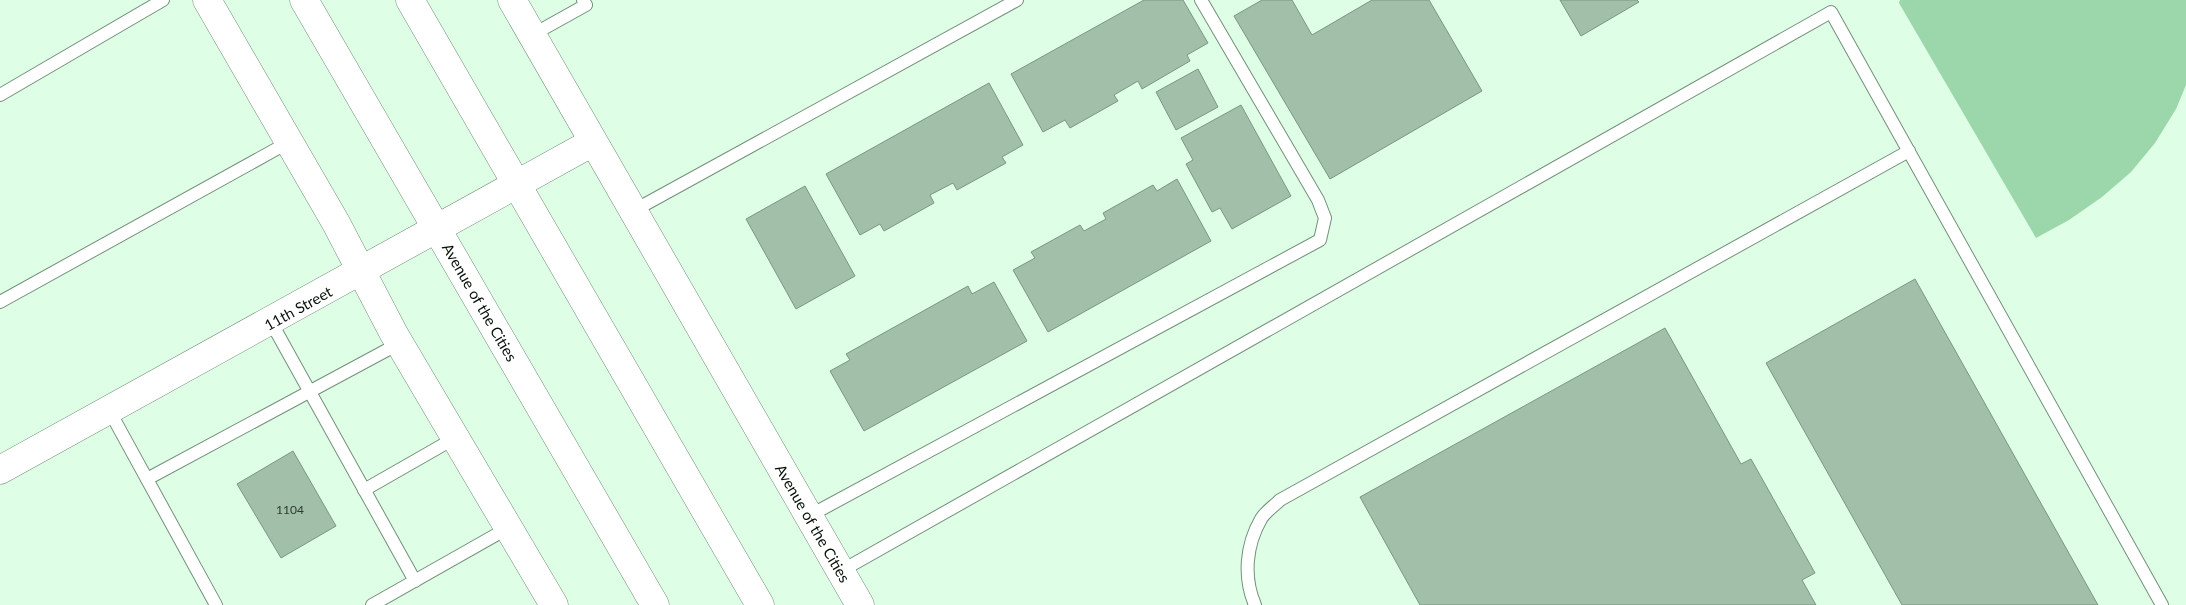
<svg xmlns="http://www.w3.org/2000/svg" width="2186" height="605" font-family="Lato,sans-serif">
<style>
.green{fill:#9bd7aa}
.building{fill:#a2bfa9;stroke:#7a9781}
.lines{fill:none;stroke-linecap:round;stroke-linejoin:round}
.service-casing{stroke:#73907a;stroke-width:14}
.tertiary-casing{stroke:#73907a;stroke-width:29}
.secondary-casing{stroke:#73907a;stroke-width:29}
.service{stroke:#fff;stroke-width:12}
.tertiary{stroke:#fff;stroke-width:28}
.secondary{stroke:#fff;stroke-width:28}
.labels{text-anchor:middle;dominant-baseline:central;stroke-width:4;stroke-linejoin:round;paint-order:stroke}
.number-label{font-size:12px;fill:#2d3c30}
.street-label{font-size:15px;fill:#061008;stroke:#fff}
</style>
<rect width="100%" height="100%" fill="#dffee6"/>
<polygon class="green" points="1900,0 2186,0 2186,85 2176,109 2155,143 2131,172 2102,197 2069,220 2036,238 1899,3"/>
<g class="building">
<polygon points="1144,0 1183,0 1208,43 1187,55 1190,61 1142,89 1138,81 1114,95 1118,101 1070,128 1065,120 1043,132 1011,74"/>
<polygon points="1262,0 1292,0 1312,35 1372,0 1429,0 1482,91 1330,179 1234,16"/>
<polygon points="1560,0 1637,0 1639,2 1581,36"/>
<polygon points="1198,69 1218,107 1176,130 1156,92"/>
<polygon points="989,83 1023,145 1002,157 1006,163 957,190 953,183 930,195 934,203 884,231 880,224 860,235 826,174"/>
<polygon points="1241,105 1291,196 1232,229 1220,208 1212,212 1186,164 1193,160 1181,138"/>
<polygon points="1177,179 1211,241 1048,332 1013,270 1035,258 1031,252 1080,225 1084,231 1106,219 1103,213 1153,185 1157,191"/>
<polygon points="805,186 855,276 796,309 746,219"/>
<polygon points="1915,279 2098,605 1902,605 1766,363"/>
<polygon points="994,282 1027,341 864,431 830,371 850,360 846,354 968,286 972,294"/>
<polygon points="1665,328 1741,464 1751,459 1815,573 1802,580 1816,605 1420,605 1360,497"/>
<polygon points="293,451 336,526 281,558 237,484"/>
</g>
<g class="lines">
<defs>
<g id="service">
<polyline points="532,35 586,5 583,0"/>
<polyline points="0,95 163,0"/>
<polyline points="633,211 1017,0"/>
<polyline points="0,302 289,142"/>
<polyline points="271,322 415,581"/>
<polyline points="109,410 216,605"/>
<polyline points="147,479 400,343"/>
<polyline points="364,490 455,438"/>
<polyline points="809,516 1320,240 1325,218 1318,200 1201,0"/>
<polyline points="841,571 1831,12 2162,605"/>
<polyline points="372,605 508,528"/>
<path d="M1255,605C1243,577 1246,545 1261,519C1265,512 1274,506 1280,500L1909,151"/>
</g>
<g id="tertiary">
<polyline points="207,0 336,223 394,334 554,605"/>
<polyline points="512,0 860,605"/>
<path d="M0,470C198,362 396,253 593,142"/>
</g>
<g id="secondary">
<polyline points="304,0 655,605"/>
<polyline points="410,0 760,605"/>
</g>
</defs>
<use href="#service" class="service-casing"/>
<use href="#tertiary" class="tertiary-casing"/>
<use href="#secondary" class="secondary-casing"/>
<use href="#service" class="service"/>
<use href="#tertiary" class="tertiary"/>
<use href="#secondary" class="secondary"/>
</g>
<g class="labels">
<g class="number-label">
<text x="290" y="509">1104</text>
</g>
<g class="street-label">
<text transform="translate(480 302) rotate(60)">Avenue of the Cities</text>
<text transform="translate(298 308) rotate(-29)">11th Street</text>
<text transform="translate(813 523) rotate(60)">Avenue of the Cities</text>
</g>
</g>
</svg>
